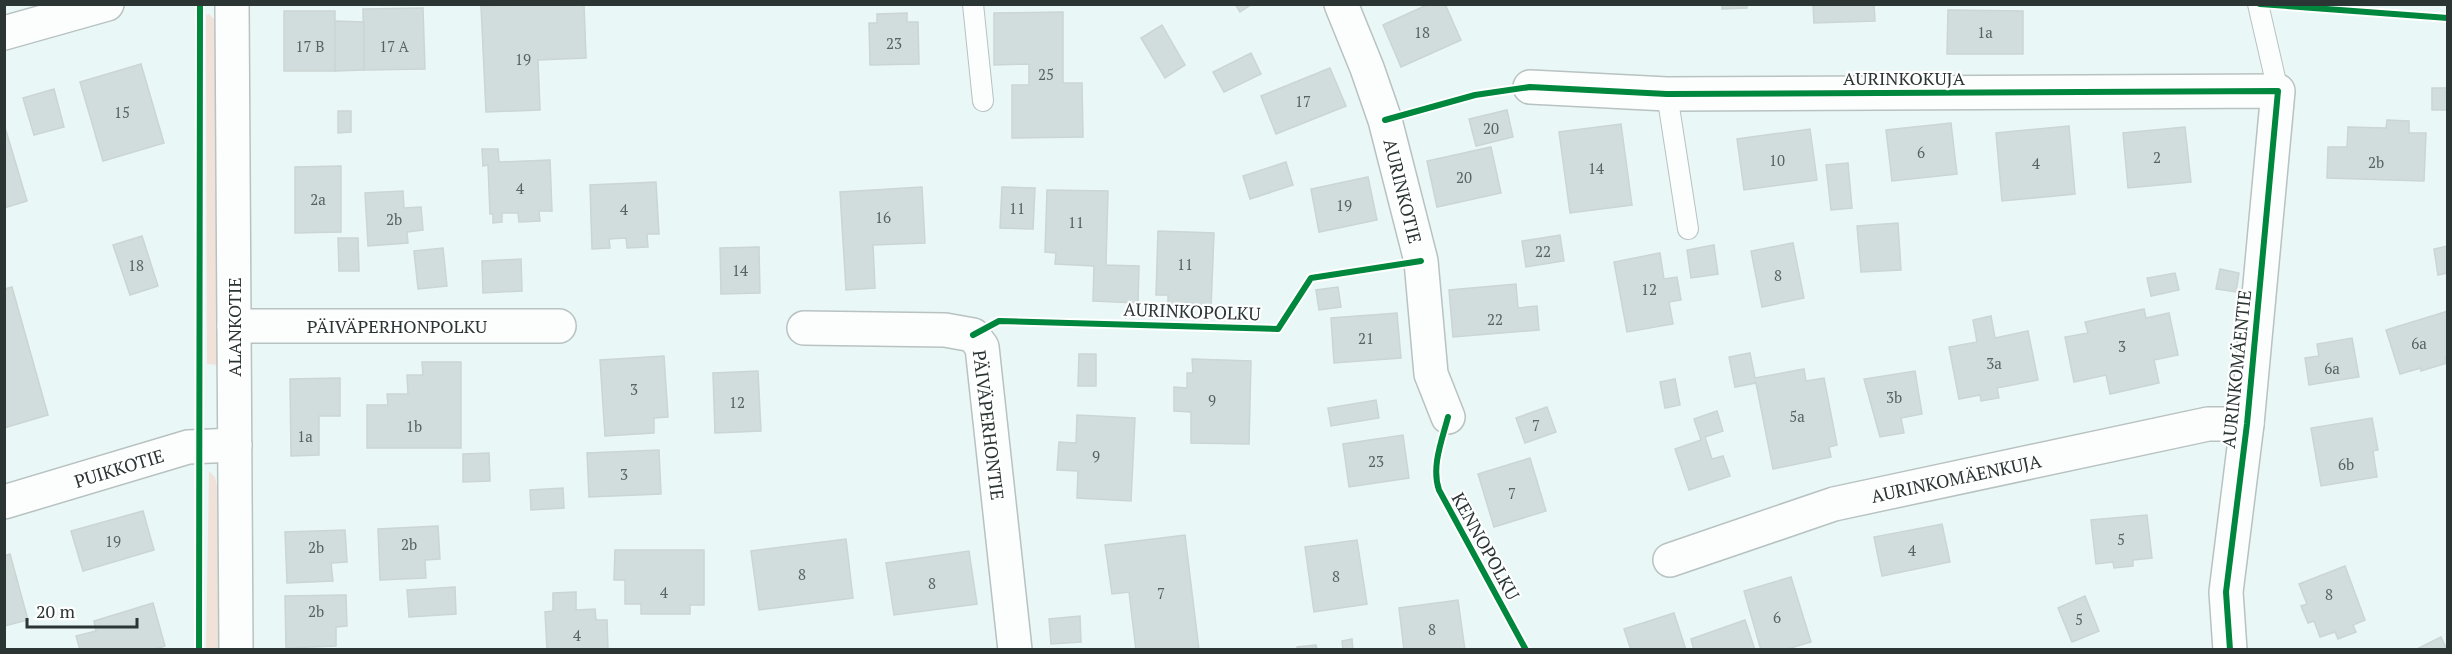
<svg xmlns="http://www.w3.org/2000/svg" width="2452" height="654" font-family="'PT Serif',serif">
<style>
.green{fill:#f1e2d9}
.building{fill:#d1dddc;stroke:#cad5d4;stroke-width:1.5}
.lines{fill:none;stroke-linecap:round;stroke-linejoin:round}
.service-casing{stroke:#b8c2c1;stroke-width:22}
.minor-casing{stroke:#b8c2c1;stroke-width:36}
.tertiary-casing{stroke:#b8c2c1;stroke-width:36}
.service{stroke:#fcfefe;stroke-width:20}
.minor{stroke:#fcfefe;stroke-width:33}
.tertiary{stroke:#fcfefe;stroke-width:33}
.cycleway-casing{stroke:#fff;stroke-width:10}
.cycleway{stroke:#00873e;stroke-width:6}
.labels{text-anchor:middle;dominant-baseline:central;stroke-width:4.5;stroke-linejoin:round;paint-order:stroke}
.number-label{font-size:15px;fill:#576261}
.street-label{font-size:18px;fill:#2b3534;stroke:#fff}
</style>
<rect width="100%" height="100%" fill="#e9f7f6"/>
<g class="green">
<polygon points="209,14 215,20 217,30 217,365 207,364 206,15"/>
<polygon points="209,471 215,477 218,492 218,650 206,649"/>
</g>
<g class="building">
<polygon points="527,4 584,4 586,58 538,60 540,110 486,112 481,6"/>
<polygon points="1235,4 1252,4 1240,12"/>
<polygon points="1429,4 1445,4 1461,40 1401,67 1383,25"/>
<polygon points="1722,4 1747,4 1747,8 1722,9"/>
<polygon points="1813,4 1874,4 1875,21 1814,23"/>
<polygon points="423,8 425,69 364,70 363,9"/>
<polygon points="1948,10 2023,11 2023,54 1947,54"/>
<rect x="284" y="11" width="51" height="60"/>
<polygon points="1063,12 1063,83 1082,83 1083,137 1012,138 1012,85 1029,85 1029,64 994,65 994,13"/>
<polygon points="907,13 907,22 918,22 919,64 870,65 869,23 877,23 877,14"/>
<polygon points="335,21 364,22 364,70 335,71"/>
<polygon points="1162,25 1185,65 1165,78 1141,38"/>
<polygon points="1251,53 1261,74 1224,92 1213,72"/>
<polygon points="141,64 164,143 103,161 80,82"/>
<polygon points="1330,68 1346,106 1276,134 1261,96"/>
<rect x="2432" y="88" width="16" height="22"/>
<polygon points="54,89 64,127 34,135 23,98"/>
<polygon points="1507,110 1513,137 1476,146 1469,119"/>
<polygon points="338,111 351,111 351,132 338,133"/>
<polygon points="2387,120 2409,121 2409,133 2426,133 2424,181 2327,178 2328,147 2347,147 2348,127 2386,128"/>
<polygon points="1951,123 1957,174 1892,181 1886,130"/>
<polygon points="4,124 27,201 4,208"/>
<polygon points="1621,124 1632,205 1570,213 1559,132"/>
<polygon points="2069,126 2075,194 2002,201 1996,133"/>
<polygon points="2185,127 2191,182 2128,188 2123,133"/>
<polygon points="1810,129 1817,180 1744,190 1737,139"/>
<polygon points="1491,147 1501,193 1437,207 1427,161"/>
<polygon points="482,149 498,149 499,162 550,160 552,211 539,211 540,221 519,222 518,213 502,213 502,222 493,223 493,214 490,214 488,165 483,166"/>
<polygon points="1286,162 1293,185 1250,199 1243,176"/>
<polygon points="1848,163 1852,208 1831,210 1826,165"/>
<polygon points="341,166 341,232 295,233 295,167"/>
<polygon points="1368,177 1377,220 1319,232 1311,189"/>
<polygon points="656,182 659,234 647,234 648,247 627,248 626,238 609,239 610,248 592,249 590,185"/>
<polygon points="922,187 925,243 873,245 875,288 846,290 840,192"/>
<polygon points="1002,187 1035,188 1033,229 1000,228"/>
<polygon points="1047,190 1108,191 1106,265 1139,266 1138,303 1093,301 1094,266 1055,264 1056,253 1045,252"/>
<polygon points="403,191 404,208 421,207 423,230 407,232 408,243 368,246 365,193"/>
<polygon points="1898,223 1901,270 1861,272 1857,226"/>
<polygon points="1158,231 1214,233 1211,308 1168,306 1168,295 1156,295"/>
<polygon points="1560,235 1564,261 1526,267 1522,241"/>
<polygon points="142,236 158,286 130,295 113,245"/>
<polygon points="338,238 358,238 359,271 339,271"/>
<polygon points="1793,243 1804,298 1762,307 1751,251"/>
<polygon points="1714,245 1718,274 1691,278 1687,250"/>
<polygon points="2448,246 2448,273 2438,275 2434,249"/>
<polygon points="759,247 760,293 721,294 720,248"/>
<polygon points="443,248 447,286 418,289 414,251"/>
<polygon points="1660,253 1664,279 1677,277 1681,300 1669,302 1673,324 1627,332 1614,262"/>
<polygon points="521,259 522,291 483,293 482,261"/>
<polygon points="2220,269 2239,273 2236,292 2216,289"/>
<polygon points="2175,273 2179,290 2151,296 2147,278"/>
<polygon points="1516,284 1518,308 1537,306 1539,330 1453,337 1449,290"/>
<polygon points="12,287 48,415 4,428 4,289"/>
<polygon points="1338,287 1341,307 1319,310 1316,290"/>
<polygon points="2144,309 2146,318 2169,313 2178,355 2154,360 2159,383 2110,394 2106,375 2074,382 2065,337 2088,333 2085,322"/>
<polygon points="2448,311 2448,357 2445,357 2447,363 2421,371 2421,368 2400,374 2386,330"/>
<polygon points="1397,313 1401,358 1334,363 1331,318"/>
<polygon points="1991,316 1995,338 2028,331 2038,380 1997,388 1999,398 1981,401 1980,395 1959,399 1949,347 1977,342 1973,320"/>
<polygon points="2352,338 2359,377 2309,385 2305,358 2319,356 2317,344"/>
<polygon points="1750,353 1755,378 1804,369 1806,381 1824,378 1837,445 1829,447 1831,457 1773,469 1756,383 1735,387 1729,357"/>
<polygon points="1079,354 1096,354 1096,386 1078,386"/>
<polygon points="664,356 668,417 654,418 654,433 605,436 600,360"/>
<polygon points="1192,359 1251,361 1249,444 1191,443 1191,412 1174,411 1174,387 1187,388 1187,373 1193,373"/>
<polygon points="422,362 461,362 461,448 367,448 367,405 388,405 387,394 408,394 407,375 423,375"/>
<polygon points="758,371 761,431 715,433 713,373"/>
<polygon points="1915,371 1922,414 1901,418 1904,433 1880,437 1864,379"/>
<polygon points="340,378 340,416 319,416 319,455 291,456 290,379"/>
<polygon points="1675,379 1680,405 1665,408 1660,382"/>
<polygon points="1376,400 1379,418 1331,426 1328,408"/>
<polygon points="1547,407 1556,432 1525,443 1516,418"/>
<polygon points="1717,411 1723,431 1705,437 1712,459 1723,456 1730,476 1689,490 1675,449 1701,440 1694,419"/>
<polygon points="1077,415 1135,418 1131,501 1077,498 1078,471 1057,470 1059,442 1076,443"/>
<polygon points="2372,418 2378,450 2373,451 2377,477 2321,486 2311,428"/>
<polygon points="1403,435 1409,478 1349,487 1343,444"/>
<polygon points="659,450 661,494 589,497 587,453"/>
<polygon points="489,453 490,481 463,482 463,454"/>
<polygon points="1530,458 1546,511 1494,527 1478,474"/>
<polygon points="563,488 564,508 531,510 530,490"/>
<polygon points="143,511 154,550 83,571 71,531"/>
<polygon points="2147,515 2152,558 2133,560 2133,566 2114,568 2113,562 2096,564 2091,520"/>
<polygon points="1942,524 1950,562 1882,576 1874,537"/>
<polygon points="438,526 440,559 425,560 426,578 380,580 378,529"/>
<polygon points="345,530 347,562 331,563 333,581 287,583 285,532"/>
<polygon points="1185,535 1199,650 1136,650 1129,592 1112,594 1105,545"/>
<polygon points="846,539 853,598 759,610 751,551"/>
<polygon points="1357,540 1367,604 1314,612 1305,547"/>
<polygon points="615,550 704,550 704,605 690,605 690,614 641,614 641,604 625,604 625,580 614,580"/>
<polygon points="969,551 977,604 894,615 886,563"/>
<polygon points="10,554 28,620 4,626 4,556"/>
<polygon points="2345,566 2365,620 2353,625 2356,632 2338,639 2335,632 2320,637 2314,621 2308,623 2301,606 2307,604 2299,584"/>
<polygon points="1791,577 1811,642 1784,650 1761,650 1744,591"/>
<polygon points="455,587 456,614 409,617 407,590"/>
<polygon points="576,592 576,610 595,609 596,620 607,620 608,650 547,650 545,612 553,611 553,593"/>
<polygon points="346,595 347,626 336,627 336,646 286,648 285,596"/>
<polygon points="2085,596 2099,631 2072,642 2058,608"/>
<polygon points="1458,600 1465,650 1404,650 1399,608"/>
<polygon points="153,603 165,646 153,650 80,650 76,636 96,631 94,621"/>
<polygon points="1674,613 1686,650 1631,650 1624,629"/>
<polygon points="1080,616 1081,642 1051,644 1049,619"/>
<polygon points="1745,620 1755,650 1694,650 1691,639"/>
<polygon points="2441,637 2447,650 2415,650"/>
<polygon points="1352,639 1353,650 1343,650 1342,641"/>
<polygon points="1316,645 1317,650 1297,650 1297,647"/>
</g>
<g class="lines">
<defs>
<g id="service">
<polyline points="973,4 983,101"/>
<polyline points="2258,4 2278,91"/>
<polyline points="1667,94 1688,229"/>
</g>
<g id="minor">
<polyline points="1341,4 1367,68 1385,120 1421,261 1431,374 1448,417"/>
<polyline points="4,33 107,4"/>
<polyline points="1530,87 1667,94 2278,91 2247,424 2226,592 2230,650"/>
<polyline points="234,326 559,326"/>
<polyline points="804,328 945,330 973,335 982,347 1015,650"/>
<polyline points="4,502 188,447 235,445"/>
<polyline points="1670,560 1834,504 2208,424 2247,424"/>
</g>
<polyline id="tertiary" points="232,4 236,650"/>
</defs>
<use href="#service" class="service-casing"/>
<use href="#minor" class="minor-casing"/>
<use href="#tertiary" class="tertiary-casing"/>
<use href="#service" class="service"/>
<use href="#minor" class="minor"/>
<use href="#tertiary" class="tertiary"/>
<defs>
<g id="cycleway">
<polyline points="2260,4 2448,18"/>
<polyline points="1385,120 1475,95 1530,87 1667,94 2278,91 2247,424 2226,592 2230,650"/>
<polyline points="973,335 999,321 1278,329 1311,278 1421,261"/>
<path d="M1448,417C1442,440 1431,467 1439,490L1526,650"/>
<polyline points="199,650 200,4"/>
</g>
</defs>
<use href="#cycleway" class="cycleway-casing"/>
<use href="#cycleway" class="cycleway"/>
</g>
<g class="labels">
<g class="number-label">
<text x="1422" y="32">18</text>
<text x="1985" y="32">1a</text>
<text x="894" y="43">23</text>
<text x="310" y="46">17 B</text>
<text x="394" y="46">17 A</text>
<text x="523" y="59">19</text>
<text x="1046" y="74">25</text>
<text x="1303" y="101">17</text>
<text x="122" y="112">15</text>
<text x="1491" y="128">20</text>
<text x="1921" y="152">6</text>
<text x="2157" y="157">2</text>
<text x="1777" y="160">10</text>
<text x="2376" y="162">2b</text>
<text x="2036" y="163">4</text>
<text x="1596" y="168">14</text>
<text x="1464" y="177">20</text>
<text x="520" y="188">4</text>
<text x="318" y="199">2a</text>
<text x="1344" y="205">19</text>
<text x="1017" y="208">11</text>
<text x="624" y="209">4</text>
<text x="883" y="217">16</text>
<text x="394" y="219">2b</text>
<text x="1076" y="222">11</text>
<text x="1543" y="251">22</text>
<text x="1185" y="264">11</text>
<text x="136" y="265">18</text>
<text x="740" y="270">14</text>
<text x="1778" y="275">8</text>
<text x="1649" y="289">12</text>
<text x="1495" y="319">22</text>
<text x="1366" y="338">21</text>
<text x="2419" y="343">6a</text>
<text x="2122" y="346">3</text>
<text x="1994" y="363">3a</text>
<text x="2332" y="368">6a</text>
<text x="634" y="389">3</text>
<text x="1894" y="397">3b</text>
<text x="1212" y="400">9</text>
<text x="737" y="402">12</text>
<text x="1797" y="416">5a</text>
<text x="1536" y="425">7</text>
<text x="414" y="426">1b</text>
<text x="305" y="436">1a</text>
<text x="1096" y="456">9</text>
<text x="1376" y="461">23</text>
<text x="2346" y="464">6b</text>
<text x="624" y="474">3</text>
<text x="1512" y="493">7</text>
<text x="2121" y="539">5</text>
<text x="113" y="541">19</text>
<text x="409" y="544">2b</text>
<text x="316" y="547">2b</text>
<text x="1912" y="550">4</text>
<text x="802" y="574">8</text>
<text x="1336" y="576">8</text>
<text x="932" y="583">8</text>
<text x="664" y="592">4</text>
<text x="1161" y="593">7</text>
<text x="2329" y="594">8</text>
<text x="316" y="611">2b</text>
<text x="1777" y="617">6</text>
<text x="2079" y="619">5</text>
<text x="1432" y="629">8</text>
<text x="577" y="635">4</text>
</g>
<g class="street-label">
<text x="1904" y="78">AURINKOKUJA</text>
<text transform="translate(1403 191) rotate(76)">AURINKOTIE</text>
<text transform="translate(1192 311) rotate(2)">AURINKOPOLKU</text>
<text x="397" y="326">PÄIVÄPERHONPOLKU</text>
<text transform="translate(234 327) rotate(-90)">ALANKOTIE</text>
<text transform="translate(2236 369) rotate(-84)">AURINKOMÄENTIE</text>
<text transform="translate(989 425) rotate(83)">PÄIVÄPERHONTIE</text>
<text transform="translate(119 468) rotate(-17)">PUIKKOTIE</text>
<text transform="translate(1956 478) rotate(-12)">AURINKOMÄENKUJA</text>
<text transform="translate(1486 546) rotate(61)">KENNOPOLKU</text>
</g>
</g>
<rect width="2452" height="654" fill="none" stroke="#2b3534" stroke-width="12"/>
<path d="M27 618v9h110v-9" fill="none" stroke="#2b3534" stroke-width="3"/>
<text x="36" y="618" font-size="18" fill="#2b3534" stroke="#ffffff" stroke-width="4.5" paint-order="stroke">20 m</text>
</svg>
